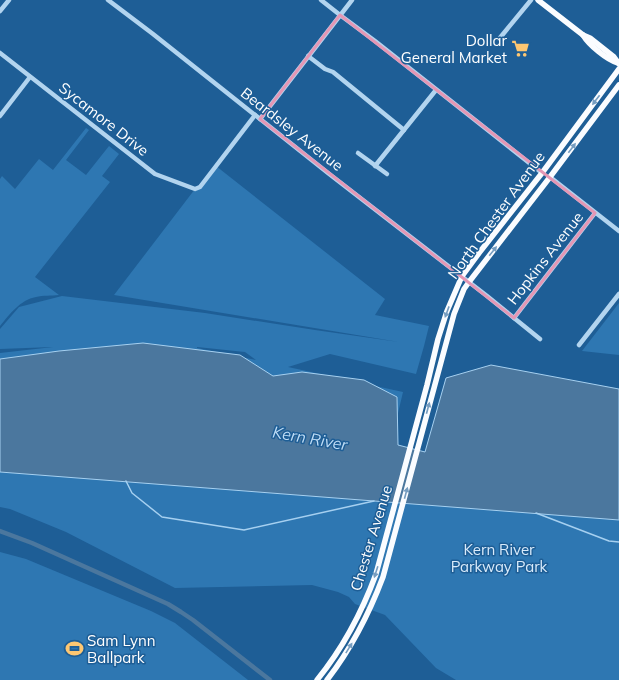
<svg xmlns="http://www.w3.org/2000/svg" width="619" height="680" font-family="Mulish,sans-serif">
<style>
.green{fill:#2e77b2;fill-rule:evenodd}
.water{fill:#4b779e;stroke:#a6d0f0}
.lines{fill:none;stroke-linecap:round;stroke-linejoin:round}
.stream{stroke:#a6d0f0;stroke-width:1.5}
.canal{stroke:#4b779e;stroke-width:4.5}
.minor{stroke:#b2d4ef;stroke-width:4.5}
.major{stroke:#fafcff;stroke-width:5.5}
.oneway{fill:#769dc0}
.marked{fill:none;stroke:#e497b5;stroke-width:3;stroke-linejoin:round}
.labels{text-anchor:middle;dominant-baseline:central;stroke-width:3;stroke-linejoin:round;paint-order:stroke}
.poi-label{font-size:15px;fill:#fff;stroke:#1e5e96;text-anchor:end}
.street-label{font-size:15px;fill:#fff;stroke:#1e5e96}
.park-label{font-size:15px;fill:#d9ebfb;stroke:#1e5e96}
.water-label{font-size:16px;font-style:italic;fill:#bfddf6;stroke:#1e5e96}
</style>
<rect width="100%" height="100%" fill="#1e5e96"/>
<g class="green">
<path d="M86,128L89,130L66,160L86,175L109,146L119,154L102,176L110,182L35,277L59,295C51,296 43,295 36,297C20,300 10,314 0,326V179L2,176L15,189L39,159L53,170Z"/>
<path d="M216,166L385,299L375,315L429,326L424,346L416,374L330,354L288,367L403,392L390,447L432,457L619,395V680H456L436,668L385,615L355,604L349,597L338,592L312,585L175,588L66,532L10,509L0,507V353L53,347L0,349V329L19,307L62,296L205,313L315,330L399,342L114,295L195,189ZM197,347L245,352L256,360L197,348Z"/>
<polygon points="619,303 619,355 582,351"/>
<polygon points="0,552 26,559 151,611 175,623 248,680 0,680"/>
</g>
<polygon class="water" points="143,343 240,355 273,376 302,372 364,380 397,397 398,445 425,452 446,378 491,365 619,389 619,520 0,472 0,359 59,351"/>
<g class="lines">
<g class="stream">
<polyline points="126,481 132,493 162,517 244,530 374,501"/>
<polyline points="536,513 609,541 619,542"/>
</g>
<polyline class="canal" points="0,531 32,543 168,604 181,612 193,620 270,680"/>
<g class="minor">
<polyline points="108,0 153,34 328,173 487,296 540,339"/>
<polyline points="321,0 340,15 375,41 542,173"/>
<polyline points="0,11 9,0"/>
<polyline points="499,39 531,0"/>
<polyline points="0,53 155,174 195,189 200,187 255,115"/>
<polyline points="308,56 325,69 333,72 404,130"/>
<polyline points="0,116 30,77"/>
<polyline points="260,119 352,0"/>
<polyline points="358,153 387,174"/>
<polyline points="375,166 436,90"/>
<polyline points="550,177 619,231"/>
<polyline points="514,318 595,213"/>
<polyline points="579,345 619,294"/>
</g>
<g class="major">
<polyline points="538,0 583,35 590,38 614,57 619,64"/>
<path d="M583,35C589,45 607,60 618,63"/>
<path d="M317,680C343,648 362,612 376,574L427,385L438,339L447,311L462,276L479,253L542,173L619,69"/>
<path d="M327,680C351,649 369,614 383,577L454,314L464,289L469,282L550,177L619,85"/>
</g>
</g>
<defs><path id="oneway-solid" d="M-6-.8H1V-3.2L6.5 0L1 3.2V.8H-6Z"/></defs>
<g class="oneway">
<use href="#oneway-solid" transform="translate(596 100) rotate(127)"/>
<use href="#oneway-solid" transform="translate(572 148) rotate(-53)"/>
<use href="#oneway-solid" transform="translate(493 251) rotate(-52)"/>
<use href="#oneway-solid" transform="translate(447 312) rotate(110)"/>
<use href="#oneway-solid" transform="translate(428 408) rotate(-75)"/>
<use href="#oneway-solid" transform="translate(406 493) rotate(-75)"/>
<use href="#oneway-solid" transform="translate(376 572) rotate(108)"/>
<use href="#oneway-solid" transform="translate(349 648) rotate(-58)"/>
</g>
<path class="marked" d="M340,15L595,213L514,318L260,119Z"/>
<defs>
<symbol id="supermarket-bare" viewBox="-9 -9 18 18"><path d="M-6-5.5h2.5l.6 2H6L4.5 2H-2.5L-4.4-4H-6ZM-1.5 3.2a1.3 1.3 0 1 0 .1 0ZM3 3.2a1.3 1.3 0 1 0 .1 0Z" fill="#fdc772" stroke="#1e5e96" stroke-width="2.5" paint-order="stroke"/></symbol>
<symbol id="stadium-bare" viewBox="-9 -9 18 18"><path d="M0-5a6.5 5 0 1 0 0 10a6.5 5 0 1 0 0-10ZM-3.5-1.8h7v3.6h-7Z" fill="#fdc772" stroke="#1e5e96" stroke-width="2.5" paint-order="stroke"/></symbol>
</defs>
<g fill-rule="evenodd">
<use href="#supermarket-bare" x="508" y="36" width="25" height="25"/>
<use href="#stadium-bare" x="62" y="636" width="25" height="25"/>
</g>
<g class="labels">
<g class="poi-label">
<text x="507" y="40">Dollar<tspan x="507" dy="17">General Market</tspan></text>
<text x="87" y="640" text-anchor="start">Sam Lynn<tspan x="87" dy="17">Ballpark</tspan></text>
</g>
<g class="street-label">
<text transform="translate(104 119) rotate(38)">Sycamore Drive</text>
<text transform="translate(292 129) rotate(38)">Beardsley Avenue</text>
<text transform="translate(496 215) rotate(-54)">North Chester Avenue</text>
<text transform="translate(545 258) rotate(-52)">Hopkins Avenue</text>
<text transform="translate(371 538) rotate(-73)">Chester Avenue</text>
</g>
<g class="park-label">
<text x="499" y="549">Kern River<tspan x="499" dy="17">Parkway Park</tspan></text>
</g>
<g class="water-label">
<text transform="translate(310 438) rotate(10)">Kern River</text>
</g>
</g>
</svg>
